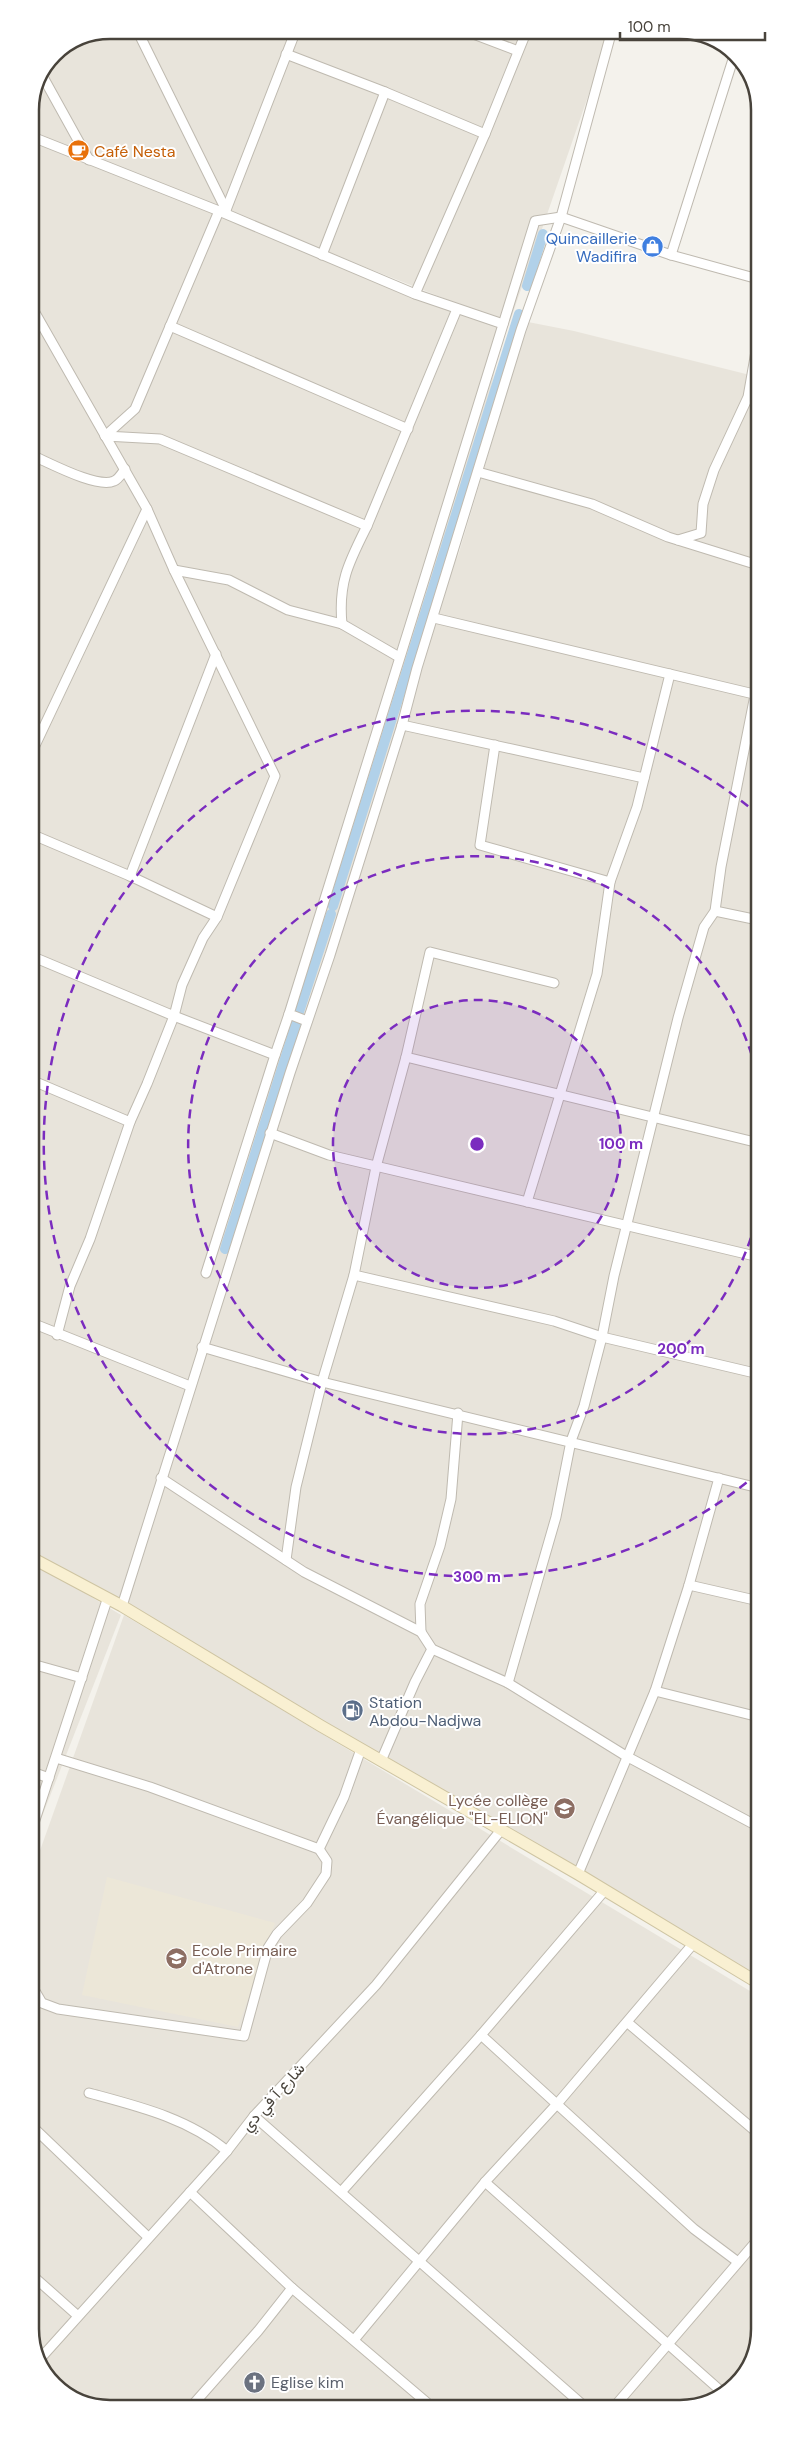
<svg xmlns="http://www.w3.org/2000/svg" width="790" height="2439" font-family="'DM Sans',Vazirmatn,sans-serif">
<style>
.residential{fill:#e8e4db}
.education{fill:#ece7d8}
.lines{fill:none;stroke-linecap:round;stroke-linejoin:round}
.canal{stroke:#b1d1e9;stroke-width:10}
.street-casing{stroke:#bfbab0;stroke-width:11}
.secondary-casing{stroke:#cec4a2;stroke-width:13}
.street{stroke:#fff;stroke-width:9}
.secondary{stroke:#f9f0d2;stroke-width:11}
.ring{fill:none;stroke:#7b2cbf;stroke-width:2.5;stroke-dasharray:9 6}
.labels{text-anchor:middle;dominant-baseline:central;stroke-width:4;stroke-linejoin:round;paint-order:stroke}
.food-label{font-size:16px;fill:#c56008;stroke:#fff;text-anchor:start}
.shop-label{font-size:16px;fill:#366cbe;stroke:#fff;text-anchor:end}
.service-label{font-size:16px;fill:#4e5e75;stroke:#fff;text-anchor:start}
.education-label{font-size:16px;fill:#785e54;stroke:#fff;text-anchor:end}
.street-label{font-size:16px;fill:#48433b;stroke:#fff}
.worship-label{font-size:16px;fill:#5b616d;stroke:#fff;text-anchor:start}
.rim{fill:none;stroke:#48433b;stroke-width:2.5}
.centre{fill:#7b2cbf;stroke:#fff;stroke-width:2.5}
.ring-label{font-size:15px;text-anchor:middle;font-weight:bold;fill:#7b2cbf;stroke:#fff;stroke-width:4;stroke-linejoin:round;paint-order:stroke}
</style>
<rect width="100%" height="100%" fill="#f4f2ec"/>
<g class="residential">
<polygon points="110,30 611,30 509,324 82,155 504,324 457,559 528,322 574,331 758,377 760,1981 125,1606 402,738 118,1604 32,1550 30,105 54,53"/>
<polygon points="32,1561 121,1615 32,1842"/>
<polygon points="124,1615 760,1997 760,2329 743,2378 700,2406 104,2409 57,2389 33,2349 32,1873"/>
</g>
<polygon class="education" points="107,1877 275,1923 238,2027 82,1995"/>
<g class="lines">
<g class="canal">
<polyline points="527,286 543,234"/>
<polyline points="333,906 519,314"/>
<polyline points="299,1012 331,914"/>
<polyline points="225,1249 296,1024"/>
</g>
<defs>
<g id="street">
<polyline points="137,30 226,210"/>
<polyline points="463,30 518,51"/>
<polyline points="286,54 385,92 485,134"/>
<polyline points="43,77 89,160"/>
<polyline points="30,136 219,211 415,294 503,324"/>
<polyline points="322,255 385,92"/>
<polyline points="671,255 735,53"/>
<polyline points="415,294 485,134 527,30"/>
<polyline points="30,304 147,509 174,570 275,776 217,917 203,938 182,985 174,1016 147,1084 130,1122 90,1239 70,1286 57,1335"/>
<polyline points="170,326 408,429"/>
<polyline points="105,436 135,409 219,211 226,210 296,30"/>
<polyline points="105,436 160,439 367,526"/>
<path d="M31,455C48,462 97,489 114,481C119,479 122,473 125,469"/>
<polyline points="478,472 592,504 668,537 758,565"/>
<polyline points="678,540 701,533 703,504 714,470 748,397 758,340"/>
<polyline points="174,570 229,580 288,610 342,624 399,657"/>
<polyline points="434,618 758,695"/>
<path d="M342,624C338,582 349,562 367,526L457,309"/>
<polyline points="402,725 644,778"/>
<polyline points="495,745 480,845 610,882"/>
<polyline points="31,754 147,509"/>
<polyline points="31,834 130,876 217,917"/>
<polyline points="130,876 216,654"/>
<polyline points="715,911 758,920"/>
<polyline points="31,956 174,1016 275,1055 289,1014"/>
<path d="M307,1021L289,1014C371,749 454,486 535,221L561,217L671,255L758,279"/>
<polyline points="406,1057 759,1143"/>
<polyline points="31,1080 130,1122"/>
<polyline points="270,1133 329,1155 759,1257"/>
<polyline points="527,1202 597,974 610,882 637,807 670,674"/>
<polyline points="206,1273 275,1055"/>
<polyline points="354,1275 554,1321 602,1337 759,1374"/>
<polyline points="32,1323 190,1386"/>
<polyline points="202,1347 322,1382 759,1488"/>
<polyline points="161,1478 304,1572 421,1632 432,1649 508,1683 626,1756 759,1827"/>
<polyline points="286,1560 296,1487 322,1382 354,1275 376,1167 406,1057 430,952 554,983"/>
<polyline points="689,1585 759,1601"/>
<polyline points="122,1606 290,1073 330,955 402,725 417,668 521,330 561,217 612,30"/>
<polyline points="421,1632 420,1604 440,1546 451,1499 458,1413"/>
<polyline points="32,1664 82,1678"/>
<polyline points="508,1683 556,1517 571,1441 584,1406 602,1337 614,1276 678,1018 704,927 715,911 721,867 755,695"/>
<polyline points="655,1691 759,1717"/>
<polyline points="381,1761 415,1682 432,1649"/>
<polyline points="32,1772 49,1778"/>
<polyline points="32,1829 107,1600"/>
<polyline points="319,1849 344,1797 361,1749"/>
<polyline points="578,1874 655,1691 689,1585 719,1478"/>
<polyline points="32,1986 42,2003 58,2009 244,2036 268,1948 277,1934 307,1903 326,1874 327,1861 319,1849 150,1787 56,1758"/>
<polyline points="628,2023 760,2135"/>
<polyline points="481,2035 694,2229 738,2262"/>
<path d="M89,2093C137,2106 188,2118 227,2151"/>
<polyline points="254,2116 585,2407"/>
<polyline points="36,2130 148,2237"/>
<polyline points="485,2182 722,2392"/>
<polyline points="342,2191 481,2035 605,1890"/>
<polyline points="190,2192 292,2288 432,2407"/>
<polyline points="33,2276 78,2316"/>
<polyline points="354,2340 485,2182 557,2104 693,1944"/>
<polyline points="39,2360 227,2151 254,2116 376,1985 501,1830"/>
<polyline points="614,2407 760,2237"/>
<polyline points="190,2408 258,2331 292,2288"/>
</g>
<polyline id="secondary" points="32,1558 122,1606 321,1726 578,1874 760,1984"/>
</defs>
<use href="#street" class="street-casing"/>
<use href="#secondary" class="secondary-casing"/>
<use href="#street" class="street"/>
<use href="#secondary" class="secondary"/>
</g>
<circle cx="477" cy="1144" r="144" fill="#7b2cbf" fill-opacity=".12"/>
<g class="ring">
<circle cx="477" cy="1144" r="144"/>
<path d="M759 1209A289 289 0 1 1 758 1077"/>
<path d="M758 1473A433 433 0 1 1 755 812"/>
</g>
<defs>
<symbol id="cafe-disc" viewBox="-11 -11 22 22"><circle r="9.5" fill="#e8710a" stroke="#fff"/><path d="M-5.5-4.5H6V0H3Q3 3.5 0 3.5H-2.5Q-5.5 3.5-5.5 0ZM3-3.2v2h1.7v-2ZM-6 4.5H4V6H-6Z" fill="#fff"/></symbol>
<symbol id="shop-disc" viewBox="-11 -11 22 22"><circle r="9.5" fill="#3f7fe0" stroke="#fff"/><path d="M-5-2.5h2.3a2.7 3.5 0 0 1 5.4 0H5L5.5 6h-11ZM-1.5-2.5h3a1.5 2.3 0 0 0-3 0Z" fill="#fff"/></symbol>
<symbol id="fuel-disc" viewBox="-11 -11 22 22"><circle r="9.5" fill="#5c6f8a" stroke="#fff"/><path d="M-5.5-6h7V0h2V4h1.3V-2.5L3-4.5l.8-.8L6-3V5H2.5V1h-1V6h-7ZM-4.2-4.7v3.2H.2V-4.7Z" fill="#fff"/></symbol>
<symbol id="school-disc" viewBox="-11 -11 22 22"><circle r="9.5" fill="#8d6e63" stroke="#fff"/><path d="M0-5L7-2L0 1L-7-2ZM-4 1L0 2.5L4 1V4Q0 6-4 4Z" fill="#fff"/></symbol>
<symbol id="church-disc" viewBox="-11 -11 22 22"><circle r="9.5" fill="#6b7280" stroke="#fff"/><path d="M-1.2-6h2.4v3.5h3.3v2.4h-3.3V6h-2.4V-.1h-3.3v-2.4h3.3Z" fill="#fff"/></symbol>
</defs>
<g fill-rule="evenodd">
<use href="#cafe-disc" x="66" y="138" width="25" height="25"/>
<use href="#shop-disc" x="640" y="234" width="25" height="25"/>
<use href="#fuel-disc" x="340" y="1698" width="25" height="25"/>
<use href="#school-disc" x="552" y="1796" width="25" height="25"/>
<use href="#school-disc" x="164" y="1946" width="25" height="25"/>
<use href="#church-disc" x="242" y="2370" width="25" height="25"/>
</g>
<g class="labels">
<g class="food-label">
<text x="94" y="151">Café Nesta</text>
</g>
<g class="shop-label">
<text x="637" y="238">Quincaillerie<tspan x="637" dy="18">Wadifira</tspan></text>
</g>
<g class="service-label">
<text x="369" y="1702">Station<tspan x="369" dy="18">Abdou-Nadjwa</tspan></text>
</g>
<g class="education-label">
<text x="548" y="1800">Lycée collège<tspan x="548" dy="18">Évangélique "EL-ELION"</tspan></text>
<text x="192" y="1950" text-anchor="start">Ecole Primaire<tspan x="192" dy="18">d'Atrone</tspan></text>
</g>
<g class="street-label">
<text transform="translate(273 2097) rotate(-48)">شارع آ في دي</text>
</g>
<g class="worship-label">
<text x="271" y="2382">Eglise kim</text>
</g>
</g>
<path d="M0 0H790V2439H0ZM110 39H680A71 71 0 0 1 751 110V2329A71 71 0 0 1 680 2400H110A71 71 0 0 1 39 2329V110A71 71 0 0 1 110 39Z" fill="#fff" fill-rule="evenodd"/>
<path class="rim" d="M110 39H680A71 71 0 0 1 751 110V2329A71 71 0 0 1 680 2400H110A71 71 0 0 1 39 2329V110A71 71 0 0 1 110 39Z"/>
<circle cx="477" cy="1144" r="8" class="centre"/>
<g class="ring-label">
<text x="621" y="1149">100 m</text>
<text x="681" y="1354">200 m</text>
<text x="477" y="1582">300 m</text>
</g>
<path d="M620 32v8h145v-8" fill="none" stroke="#48433b" stroke-width="2.5"/>
<text x="628" y="32" font-size="15" fill="#48433b" stroke="#ffffff" stroke-width="4" paint-order="stroke">100 m</text>
</svg>
